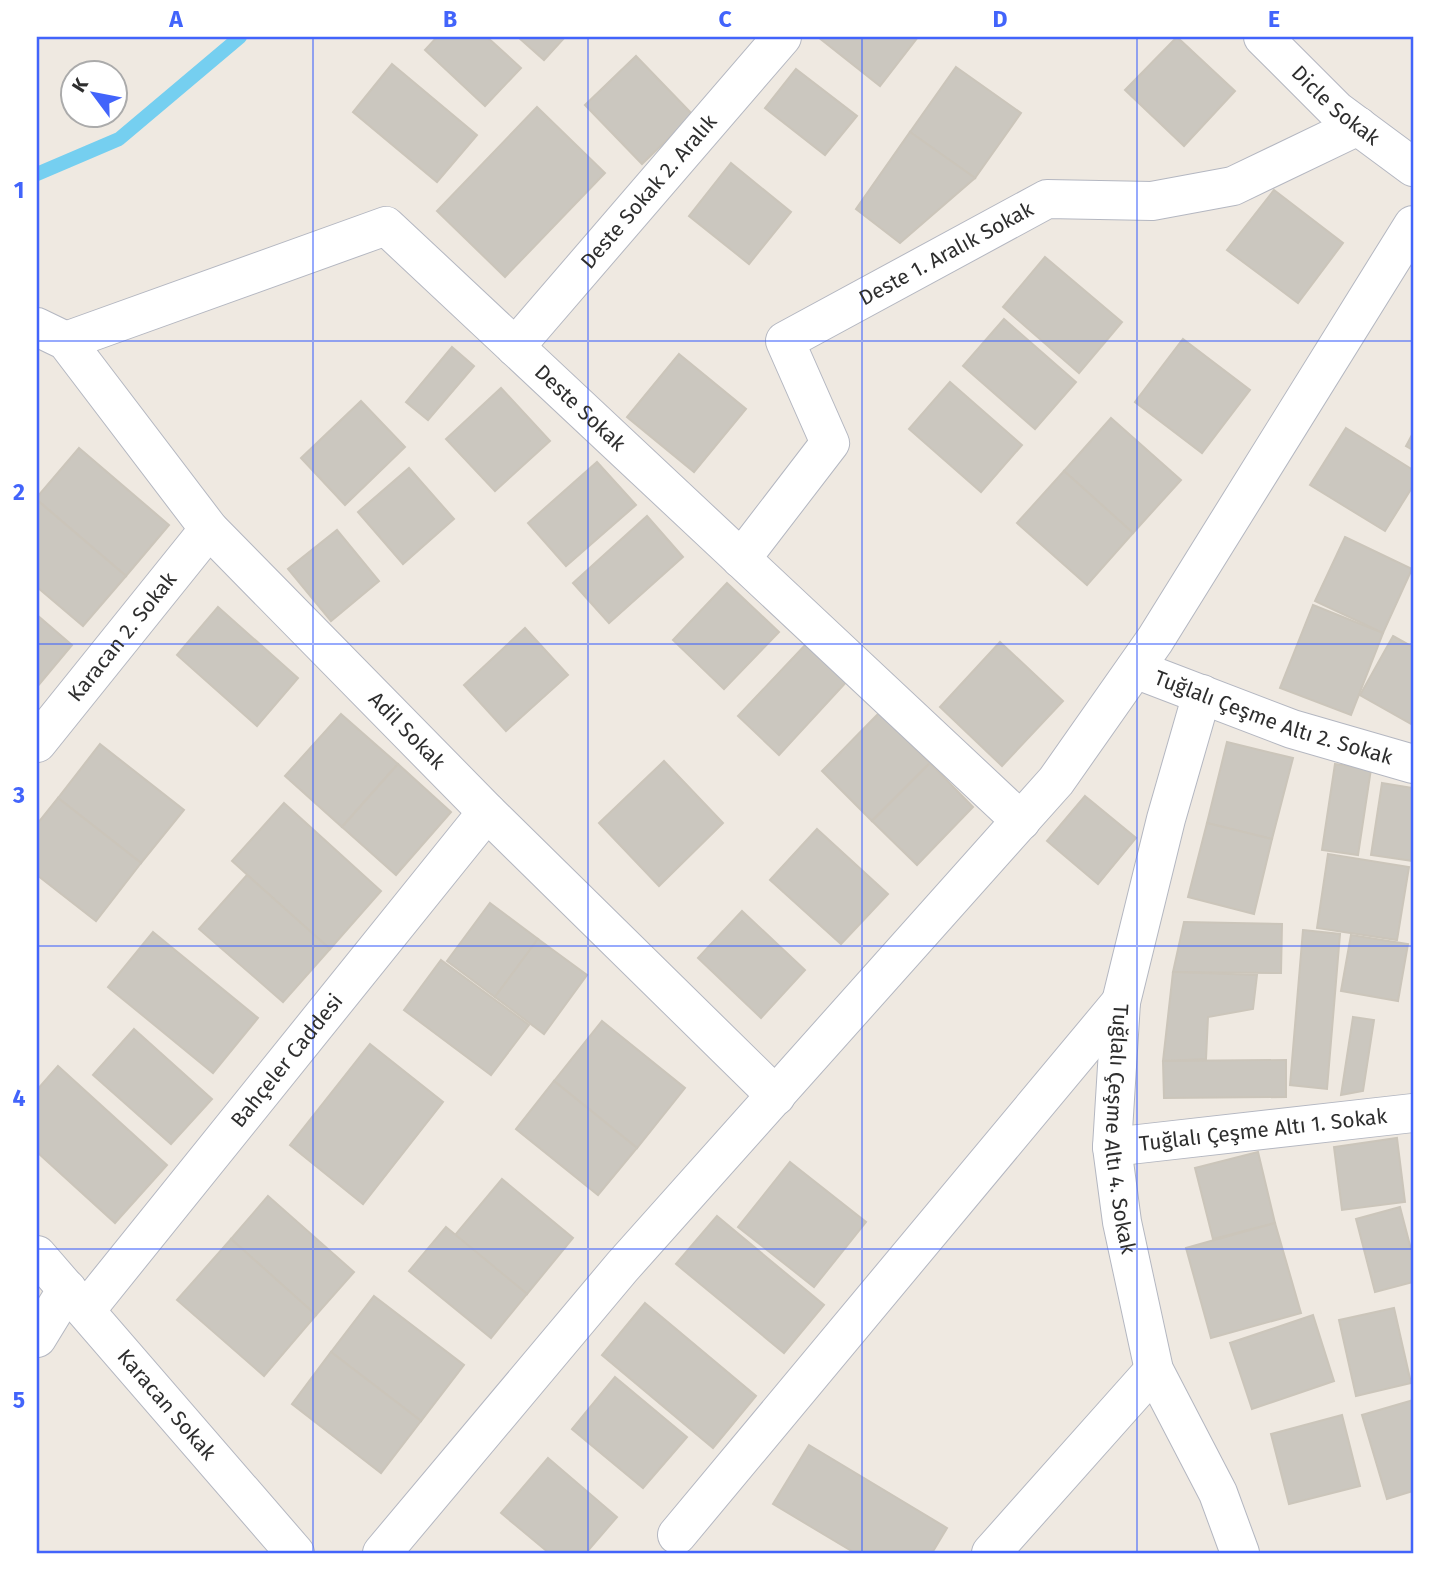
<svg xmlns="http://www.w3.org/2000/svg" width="1450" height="1590" font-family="'Fira Sans',sans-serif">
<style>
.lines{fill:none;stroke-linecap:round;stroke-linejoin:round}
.stream{stroke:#75cff0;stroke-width:14}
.building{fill:#cbc7bf;stroke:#cbc5ba;stroke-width:2}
.minor-casing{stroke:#b4b7c1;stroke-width:40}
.minor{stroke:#fff;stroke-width:38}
.grid{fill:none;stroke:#4264fb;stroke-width:2;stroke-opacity:0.55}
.labels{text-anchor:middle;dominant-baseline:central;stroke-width:5;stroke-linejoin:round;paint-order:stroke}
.street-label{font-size:21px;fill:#2e2e2e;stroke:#fff}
.neatline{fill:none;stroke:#4264fb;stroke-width:2.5}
.grid-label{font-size:23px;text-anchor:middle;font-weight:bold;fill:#4264fb}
</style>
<rect width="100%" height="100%" fill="#efe9e1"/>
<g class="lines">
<polyline class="stream" points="37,174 119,139 240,37"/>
</g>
<g class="building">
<polygon points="437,37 487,37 521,68 485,106 425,50"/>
<polygon points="518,37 565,37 544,60"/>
<polygon points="818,37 918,37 880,86"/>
<polygon points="1177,37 1235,91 1184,146 1125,90"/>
<polygon points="636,56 693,115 642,164 585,105"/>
<polygon points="392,64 477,135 437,182 353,112"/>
<polygon points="956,67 1021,113 975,178 910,132"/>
<polygon points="796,69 857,116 825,155 765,108"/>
<polygon points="537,107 605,173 505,277 437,211"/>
<polygon points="910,132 975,178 900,243 856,209"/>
<polygon points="731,163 791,212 749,264 689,216"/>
<polygon points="1274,190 1343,243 1298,303 1227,250"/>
<polygon points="1045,257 1122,322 1079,373 1003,307"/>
<polygon points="1004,319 1076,382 1035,429 963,366"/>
<polygon points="1183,339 1250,390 1202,453 1135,402"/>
<polygon points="452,347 474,366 428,420 406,402"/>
<polygon points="679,354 746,409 694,472 627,417"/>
<polygon points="950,382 1022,445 981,492 909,429"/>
<polygon points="501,388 550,441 495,491 446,439"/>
<polygon points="361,401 405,447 345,505 301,458"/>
<polygon points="1111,418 1181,480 1133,533 1064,471"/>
<polygon points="1346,428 1413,470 1413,486 1385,531 1310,485"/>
<polygon points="1413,433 1413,450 1406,446"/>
<polygon points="79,448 169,525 126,576 37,500 37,497"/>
<polygon points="597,462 636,505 566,566 528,523"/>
<polygon points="409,468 454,519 403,564 358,512"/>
<polygon points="1064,471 1133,533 1087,585 1017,523"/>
<polygon points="37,500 126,576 83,626 37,587"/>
<polygon points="647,516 683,557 609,623 573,583"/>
<polygon points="337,530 379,581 331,621 288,569"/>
<polygon points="1345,537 1412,569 1383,633 1315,601"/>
<polygon points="727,583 779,632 724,689 673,640"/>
<polygon points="1313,605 1383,633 1351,715 1280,688"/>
<polygon points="218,607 298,678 257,726 177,655"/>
<polygon points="37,615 72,645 37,687"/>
<polygon points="525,628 568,675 506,731 464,685"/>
<polygon points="1393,636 1413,647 1413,725 1360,695"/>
<polygon points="809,641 849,679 779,755 738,716"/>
<polygon points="1000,642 1063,701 1002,766 940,707"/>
<polygon points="879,713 930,763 872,821 822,771"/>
<polygon points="341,714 398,764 342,827 285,776"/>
<polygon points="1227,742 1293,758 1272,839 1207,823"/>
<polygon points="100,744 184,810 141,863 58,798"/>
<polygon points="664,761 723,823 659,886 599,823"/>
<polygon points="930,763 973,807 917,865 872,821"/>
<polygon points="398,764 451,812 396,875 342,827"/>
<polygon points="1335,764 1371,769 1358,855 1322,850"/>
<polygon points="1382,783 1413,788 1413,861 1371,855"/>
<polygon points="1085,796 1136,838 1098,884 1047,841"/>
<polygon points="58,798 141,863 96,921 37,875 37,824"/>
<polygon points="284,803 381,891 330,949 232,861"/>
<polygon points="1207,823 1272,839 1254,914 1188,897"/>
<polygon points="817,829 888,894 841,944 770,880"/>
<polygon points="1328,854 1409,867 1397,940 1317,928"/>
<polygon points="247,875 330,949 283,1002 199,929"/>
<polygon points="490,903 538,939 495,997 447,961"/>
<polygon points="742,911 805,970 761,1018 698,958"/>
<polygon points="1184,922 1282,924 1281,973 1173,972"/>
<polygon points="1303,930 1340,934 1327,1089 1290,1085"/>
<polygon points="153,932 258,1018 213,1073 108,987"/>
<polygon points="1351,935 1408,944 1398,1001 1341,991"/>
<polygon points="538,939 587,975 544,1034 495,997"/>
<polygon points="441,960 529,1025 491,1075 404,1010"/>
<polygon points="1173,972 1257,975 1253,1009 1208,1017 1206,1059 1163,1061"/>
<polygon points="1353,1017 1374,1020 1363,1091 1341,1095"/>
<polygon points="602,1021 685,1088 637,1148 554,1081"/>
<polygon points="134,1029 212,1099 171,1144 93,1075"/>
<polygon points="370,1044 443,1102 363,1204 290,1145"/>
<polygon points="1286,1060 1286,1097 1164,1098 1163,1061"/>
<polygon points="58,1066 167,1165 115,1223 37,1152 37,1090"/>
<polygon points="554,1081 637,1148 598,1195 516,1129"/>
<polygon points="1397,1138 1405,1202 1342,1210 1334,1147"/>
<polygon points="1258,1152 1275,1223 1213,1239 1195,1168"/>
<polygon points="790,1162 866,1222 814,1287 738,1227"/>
<polygon points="502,1179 573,1238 527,1294 455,1235"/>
<polygon points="268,1196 354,1272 316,1315 231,1239"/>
<polygon points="1400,1207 1413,1257 1413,1282 1375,1292 1356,1219"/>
<polygon points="717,1216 824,1305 784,1353 676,1264"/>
<polygon points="1275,1223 1301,1313 1211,1338 1186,1248"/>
<polygon points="446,1227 527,1294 491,1338 409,1271"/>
<polygon points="231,1239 316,1315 264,1376 177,1300"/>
<polygon points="374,1296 464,1365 421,1421 331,1352"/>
<polygon points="645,1303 756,1396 713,1448 602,1355"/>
<polygon points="1394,1308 1411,1383 1356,1396 1339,1320"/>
<polygon points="1313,1315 1334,1381 1252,1409 1230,1343"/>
<polygon points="331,1352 421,1421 381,1473 292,1404"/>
<polygon points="615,1377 687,1437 643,1488 572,1429"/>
<polygon points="1413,1400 1413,1491 1387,1499 1362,1415"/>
<polygon points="1342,1415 1360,1486 1289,1504 1271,1434"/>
<polygon points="809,1445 947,1528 932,1553 855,1553 773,1504"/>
<polygon points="548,1458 617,1517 586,1553 549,1553 501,1513"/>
</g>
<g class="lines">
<defs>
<g id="minor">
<path id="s1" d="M1263,37L1336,110L1413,167"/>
<path id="s2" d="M37,327L66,341L209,529L487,812L776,1096"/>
<path id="s3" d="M66,341L386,226L1021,821"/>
<path id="s4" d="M515,347L782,37"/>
<path id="s5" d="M741,559L830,443L785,341L1047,199L1152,201L1233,186L1358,126"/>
<path id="s6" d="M1135,669L1292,729L1413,764"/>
<path id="s7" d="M1202,694L1166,819L1121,1002L1112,1147L1122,1222L1154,1370L1218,1493L1240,1553"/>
<path id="s8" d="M37,743L209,529"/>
<path id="s9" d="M1112,1147L1413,1113"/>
<path id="s10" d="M37,1255L295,1553"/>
<path id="s11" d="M86,1310L487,812"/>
<polyline points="37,1338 67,1289"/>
<polyline points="677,1535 1121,1002"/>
<polyline points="382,1553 622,1267 1056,781 1155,640 1413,225"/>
<polyline points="991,1553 1154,1370"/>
</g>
</defs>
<use href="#minor" class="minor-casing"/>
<use href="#minor" class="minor"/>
</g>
<path class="grid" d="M313,37V1553M588,37V1553M862,37V1553M1137,37V1553M37,341H1413M37,644H1413M37,946H1413M37,1249H1413"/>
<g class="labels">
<g class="street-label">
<text stroke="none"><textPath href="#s1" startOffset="100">Dicle Sokak</textPath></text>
<text stroke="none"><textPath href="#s4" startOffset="205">Deste Sokak 2. Aralık</textPath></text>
<text stroke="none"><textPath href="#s5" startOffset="441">Deste 1. Aralık Sokak</textPath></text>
<text stroke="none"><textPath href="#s3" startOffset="606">Deste Sokak</textPath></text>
<text stroke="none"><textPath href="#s8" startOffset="136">Karacan 2. Sokak</textPath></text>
<text stroke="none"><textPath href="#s6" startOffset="147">Tuğlalı Çeşme Altı 2. Sokak</textPath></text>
<text stroke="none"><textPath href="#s2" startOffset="551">Adil Sokak</textPath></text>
<text stroke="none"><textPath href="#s11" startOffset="320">Bahçeler Caddesi</textPath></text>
<text stroke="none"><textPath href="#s7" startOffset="446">Tuğlalı Çeşme Altı 4. Sokak</textPath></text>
<text stroke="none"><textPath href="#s9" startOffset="152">Tuğlalı Çeşme Altı 1. Sokak</textPath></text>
<text stroke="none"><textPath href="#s10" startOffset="198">Karacan Sokak</textPath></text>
</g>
</g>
<rect width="1450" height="1590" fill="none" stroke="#ffffff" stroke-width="77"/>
<g transform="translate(94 94) rotate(302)"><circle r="33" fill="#ffffff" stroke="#ababab" stroke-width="2"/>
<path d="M0-5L12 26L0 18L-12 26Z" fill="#4264fb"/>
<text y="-10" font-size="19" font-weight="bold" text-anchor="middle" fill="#2e2e2e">K</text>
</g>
<rect x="38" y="38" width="1374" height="1514" class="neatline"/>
<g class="grid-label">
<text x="176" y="27">A</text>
<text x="450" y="27">B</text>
<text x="725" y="27">C</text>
<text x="1000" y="27">D</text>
<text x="1274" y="27">E</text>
<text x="19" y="198">1</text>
<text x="19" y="500">2</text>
<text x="19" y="803">3</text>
<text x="19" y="1106">4</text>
<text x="19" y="1408">5</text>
</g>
</svg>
